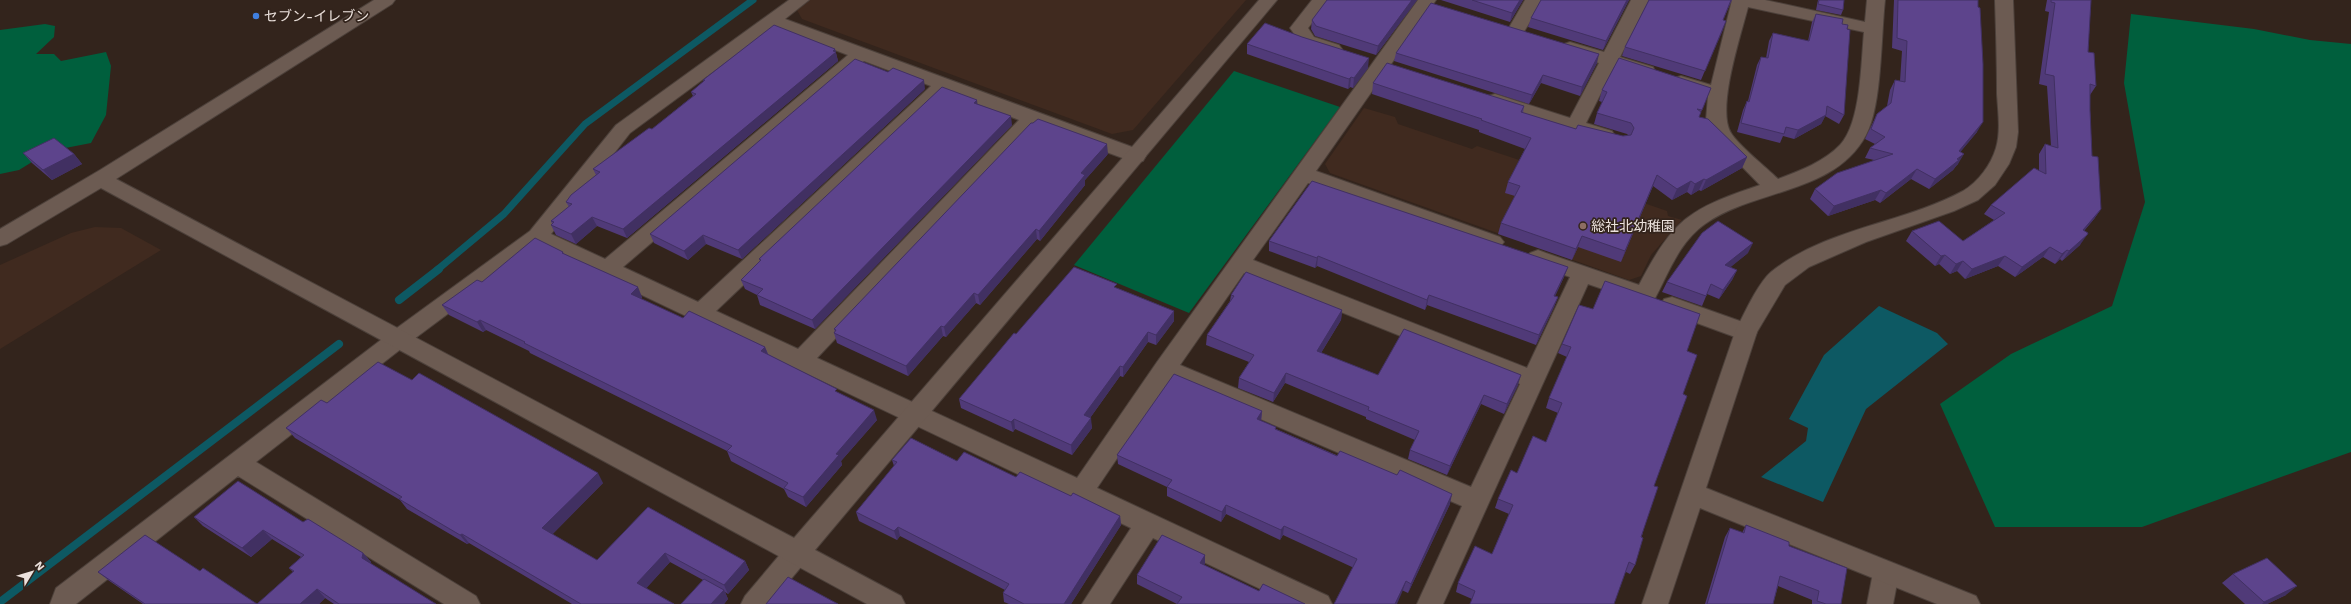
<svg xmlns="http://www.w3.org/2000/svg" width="2351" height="604" font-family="'Work Sans','Noto Sans JP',sans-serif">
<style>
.built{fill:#402a1f}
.green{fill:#005f3d}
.water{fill:#0d5963}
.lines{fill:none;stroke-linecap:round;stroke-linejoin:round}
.stream-far1{stroke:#0d5963;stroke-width:7}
.stream{stroke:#0d5963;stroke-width:8}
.minor-casing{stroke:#4c403a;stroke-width:2}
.tertiary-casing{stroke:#4c403a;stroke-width:2}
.minor{fill:#6c5b52;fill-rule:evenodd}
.tertiary{fill:#6c5b52;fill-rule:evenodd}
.wall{fill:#503a78}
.shaded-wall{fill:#413062}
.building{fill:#5d448c;stroke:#413062}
.shop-dot{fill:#3f7fe0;stroke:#33241c;stroke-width:1.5}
.education-dot{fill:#8d6e63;stroke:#33241c;stroke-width:1.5}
.labels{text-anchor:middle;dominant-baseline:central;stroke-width:3.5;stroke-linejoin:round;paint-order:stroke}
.poi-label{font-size:14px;fill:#ece2dd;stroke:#33241c;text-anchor:start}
</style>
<rect width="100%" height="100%" fill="#33241c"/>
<g class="built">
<polygon points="810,0 1246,0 1133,130 1112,134 802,19 797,10"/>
<polygon points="1364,108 1395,117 1398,124 1472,149 1477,146 1546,169 1667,211 1668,216 1682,220 1651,255 1641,276 1629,280 1330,173 1325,164"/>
<polygon points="95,227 121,228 161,250 0,349 0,265 71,233"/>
</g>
<g class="green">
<polygon points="2131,14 2254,29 2310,40 2351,44 2351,452 2142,527 1995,527 1940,404 2011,354 2112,306 2145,202 2124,83"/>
<polygon points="45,24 55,26 54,37 36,54 54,54 61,61 106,52 111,66 106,115 91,143 50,151 19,170 0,174 0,30"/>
<polygon points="1234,71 1340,107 1189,313 1074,265"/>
</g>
<polygon class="water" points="1879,306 1937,333 1948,344 1866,409 1823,502 1761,477 1806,441 1808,428 1789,419 1824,355"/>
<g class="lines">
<polyline class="stream-far1" points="437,270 504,214 585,124 753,0"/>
<g class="stream">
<polyline points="399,300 439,269"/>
<polyline points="0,602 339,344"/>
</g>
<defs>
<g id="minor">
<path d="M789,0H809L785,19L1143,151L1146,156L1143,161L1136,163L1036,126L817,358L1077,478L1157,362L1418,0H1436L1316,171L1500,237L1504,242L1500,247L1493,250L1486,247L1308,183L1253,260L1527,368L1570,277L1530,263L1527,258L1530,253L1538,250L1546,253L1639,285C1674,218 1689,209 1760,185L1713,137L1706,120L1708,96L1674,86L1672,82L1674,78L1681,76L1711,85L1732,0H1765L1865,22L1867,0H1885C1881,35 1882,106 1866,135C1835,194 1754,189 1705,224C1678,243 1668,275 1653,302L1645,304L1637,302L1635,298L1632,299L1588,284L1443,604H1417L1462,506L1170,380L1097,488L1328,596L1332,604H1292L1153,538L1110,604H1082L1131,528L539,246L406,345L256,462L476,596L480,604H444L238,476L76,604H50L56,588L390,333L530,231L616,125ZM1748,7L1864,32C1861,63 1861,123 1840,145C1824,162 1799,171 1778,179C1766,167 1739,146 1731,133C1716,109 1741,35 1748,7ZM774,27L848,55L605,259L551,234L630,133ZM864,61L931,86L698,302L623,267ZM946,92L1019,120L798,349L716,311ZM1244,273L1520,384L1471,487L1180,365Z"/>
<polygon points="1312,0 1330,0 1308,28 1314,37 1339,45 1342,49 1339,53 1333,55 1302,45 1290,28"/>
<polygon points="1525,0 1543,0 1522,35 1510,35 1507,31"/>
<polygon points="1631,0 1649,0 1620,57 1653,67 1655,71 1653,75 1646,77 1614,67 1586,123 1612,131 1615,136 1612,141 1605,142 1598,141 1488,104 1486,100 1488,96 1495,94 1570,118 1599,63 1564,52 1561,48 1564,44 1570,42 1604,52"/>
<polygon points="1672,297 1754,326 1757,332 1754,338 1746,341 1664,311 1661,305 1664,299"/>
<polygon points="797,542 806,545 810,553 806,561 770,604 741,604 745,596 788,545"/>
<polygon points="1886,561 1895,565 1899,573 1893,604 1867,604 1873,573 1877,565"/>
</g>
<g id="tertiary">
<polygon points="374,0 395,0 392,4 116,179 794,538 1259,0 1277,0 815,550 901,596 905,604 867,604 101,188 7,244 0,246 0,229 100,170"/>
<path d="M1995,0H2013L2018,132L2016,147L2009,164L1995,185L1978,200L1954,211L1866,242L1809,267L1785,285L1757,332L1706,488L1976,596L1980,604H1937L1700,508L1668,604H1642L1735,332C1743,316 1758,283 1771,272C1824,229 1904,223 1963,191C1978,182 1991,165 1996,148C2001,131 1998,112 1997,94C1997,63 1996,31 1995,0Z"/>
</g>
</defs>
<use href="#minor" class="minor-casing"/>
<use href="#tertiary" class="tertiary-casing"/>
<use href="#minor" class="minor"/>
<use href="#tertiary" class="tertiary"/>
</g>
<g class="wall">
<polygon points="1417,0 1376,55 1315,36 1311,29 1312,20"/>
<polygon points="1441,0 1523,0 1510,22"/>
<polygon points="1629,0 1603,50 1528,27 1531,18"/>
<polygon points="1649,0 1732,0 1723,20 1726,21 1701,80 1622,56 1625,47"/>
<polygon points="1818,0 1844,0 1843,10 1841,15 1816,10"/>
<polygon points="1894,0 1978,0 1977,132 1960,152 1958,164 1956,166 1953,170 1929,189 1911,179 1880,203 1875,200 1828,216 1810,199 1815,189 1874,160 1865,158 1870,148 1875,144 1865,139 1877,114 1887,106 1890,90 1895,80 1900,81 1902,51 1892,48"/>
<polygon points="2047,0 2091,0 2088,52 2096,86 2090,95 2090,110 2092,156 2101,209 2094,219 2084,231 2080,245 2062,261 2060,259 2055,264 2043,257 2015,277 1998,266 1965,279 1957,271 1950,274 1939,264 1935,266 1906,241 1912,231 1963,241 1994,220 1984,214 1991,205 2039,171 2039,154 2045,144 2051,146 2047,86 2039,84 2049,12 2045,11"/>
<polygon points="1816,14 1842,24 1847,29 1844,115 1839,124 1825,116 1821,124 1794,139 1783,136 1780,143 1737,132 1743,110 1747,101 1748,101 1757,65 1761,57 1766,58 1769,41 1773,33 1808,41 1812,22"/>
<polygon points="1302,37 1368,68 1353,88 1350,87 1348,89 1247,54 1247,44"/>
<polygon points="835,49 838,61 627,238 597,226 576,244 556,235 551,225 552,224 551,221 569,207 566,202 596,175 593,169 652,129 693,96 691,92 704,82 703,80"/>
<polygon points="1396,53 1597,63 1580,96 1541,83 1529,104 1394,61"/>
<polygon points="1373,83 1524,106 1523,113 1576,129 1623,136 1628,135 1627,134 1594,124 1597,113 1602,102 1599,101 1602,90 1711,88 1699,117 1747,157 1742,168 1701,191 1699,190 1691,195 1687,192 1672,200 1653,186 1621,262 1578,247 1572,260 1498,234 1501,223 1515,196 1505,193 1508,182 1525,149 1479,132 1479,130 1372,94"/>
<polygon points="925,89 742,259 706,244 688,260 654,243 650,234"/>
<polygon points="977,104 1012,125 815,329 760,305 757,295 745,289 741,280 760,261 759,259"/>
<polygon points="23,153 74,154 82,164 52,180 32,163"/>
<polygon points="1108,154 1085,180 1085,185 1040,241 1037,239 980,305 976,303 946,337 943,336 908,376 837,343 834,333 835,332 834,329"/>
<polygon points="1269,241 1568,267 1564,277 1555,296 1558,297 1554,307 1536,345 1427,305 1425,310 1317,266 1315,268 1269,251"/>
<polygon points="563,252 565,255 642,297 641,299 683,318 765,347 768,354 838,393 877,420 841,461 842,465 806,507 788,497 784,489 731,461 727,451 530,353 529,351 486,330 483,332 449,315 442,305 482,282"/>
<polygon points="1748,253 1730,267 1737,270 1732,280 1719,299 1707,294 1702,306 1662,292 1667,282"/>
<polygon points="1117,288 1174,311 1174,321 1156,345 1148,342 1123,377 1120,376 1090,418 1092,428 1072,455 1015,429 1013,432 961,408 959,399 1016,334"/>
<polygon points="1231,295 1342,310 1341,320 1321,353 1378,375 1518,385 1504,414 1481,404 1447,475 1408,459 1410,450 1415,440 1366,419 1366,417 1285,383 1273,402 1238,388 1239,378 1249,362 1206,345 1207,335 1230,301"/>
<polygon points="1562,344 1687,351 1683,394 1654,486 1635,565 1630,574 1626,572 1472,599 1456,592 1458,583 1492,554 1509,514 1495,508 1498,499 1517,473 1546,442 1558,413 1546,408 1549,398 1567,357 1558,353"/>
<polygon points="327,403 603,483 552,534 597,560 648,507 745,561 749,570 728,594 725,592 728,599 724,604 681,604 703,580 670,562 646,588 674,604 572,604 469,543 467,544 407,509 400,500 295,438 286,428"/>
<polygon points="1262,411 1261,421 1276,427 1276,429 1450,504 1408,593 1283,535 1280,540 1226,514 1221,522 1167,496 1167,487 1118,464 1117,455"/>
<polygon points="892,460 957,461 1016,477 1071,496 1120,516 1121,525 1071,604 1009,604 1004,602 1003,593 1005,590 900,536 897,540 859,521 856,512 894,466"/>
<polygon points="194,517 303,522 363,553 371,562 371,564 436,604 334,604 325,598 319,604 143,604 108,580 98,572 200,571 257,604 293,572 289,568 301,557 272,539 251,557 203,526"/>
<polygon points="1746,525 1789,546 1841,604 1812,604 1812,600 1778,586 1773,604 1705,604 1725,537 1730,528 1742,533"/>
<polygon points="1205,555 1204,565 1259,591 1177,604 1137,584 1137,575"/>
<polygon points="2233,574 2286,595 2267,604 2245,604 2222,583"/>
</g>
<g class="shaded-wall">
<polygon points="1412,0 1417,0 1376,55 1378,46"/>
<polygon points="1520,0 1523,0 1510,22 1512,13"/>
<polygon points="1627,0 1629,0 1603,50 1606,41"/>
<polygon points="1726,21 1723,30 1701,80 1705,71"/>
<polygon points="835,49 838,61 627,238 623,229"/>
<polygon points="1599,54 1597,63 1580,96 1582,87"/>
<polygon points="1369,58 1368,68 1353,88 1354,78"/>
<polygon points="1543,75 1541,83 1529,104 1532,95"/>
<polygon points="1351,77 1350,87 1348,89 1349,79"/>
<polygon points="924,80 925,89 742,259 738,250"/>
<polygon points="977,100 978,109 974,103"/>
<polygon points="1826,115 1821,124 1794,139 1798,130"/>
<polygon points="1011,116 1012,125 815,329 812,320"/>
<polygon points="1983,122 1977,132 1953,161 1959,151"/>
<polygon points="1107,144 1108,154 1085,180 1085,185 1040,241 1039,231 1081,173"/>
<polygon points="74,154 82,164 52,180 43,170"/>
<polygon points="1964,154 1958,164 1956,166 1953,170 1929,189 1935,179"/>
<polygon points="1747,157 1742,168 1701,191 1706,180"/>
<polygon points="1917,169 1911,179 1880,203 1886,193"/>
<polygon points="1657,175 1653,186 1621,262 1625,251"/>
<polygon points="1704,179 1699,190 1691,195 1695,184"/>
<polygon points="1691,181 1687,192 1672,200 1677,189"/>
<polygon points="1881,190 1875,200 1828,216 1834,206"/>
<polygon points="2101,209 2094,219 2076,240 2083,230"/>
<polygon points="592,217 597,226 576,244 571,234"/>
<polygon points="1036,229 1037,239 980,305 978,295"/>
<polygon points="703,235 706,244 688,260 684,251"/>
<polygon points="2087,235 2080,245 2062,261 2069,251"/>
<polygon points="1582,236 1578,247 1572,260 1576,249"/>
<polygon points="1753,243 1748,253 1721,275 1725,265"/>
<polygon points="2050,247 2043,257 2015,277 2022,267"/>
<polygon points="2067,250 2060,259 2055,264 2062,254"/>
<polygon points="1945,255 1939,264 1935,266 1941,256"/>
<polygon points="1318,256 1317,266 1315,268 1317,258"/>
<polygon points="2005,256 1998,266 1965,279 1972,269"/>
<polygon points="1963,261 1957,271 1950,274 1956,264"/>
<polygon points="1568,267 1564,277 1551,305 1554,296"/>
<polygon points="1737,270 1732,280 1719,299 1723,290"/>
<polygon points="638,287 642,297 635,304 631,294"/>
<polygon points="974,293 976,303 946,337 944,327"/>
<polygon points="1429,295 1427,305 1425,310 1427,300"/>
<polygon points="1558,297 1554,307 1536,345 1539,335"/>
<polygon points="1342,310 1341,320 1316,361 1317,351"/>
<polygon points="1174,311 1174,321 1156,345 1156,335"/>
<polygon points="480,320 486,330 483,332 477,322"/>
<polygon points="941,326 943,336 908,376 906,366"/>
<polygon points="1148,332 1148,342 1123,377 1123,367"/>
<polygon points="765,347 769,357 761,351"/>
<polygon points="1120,366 1120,376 1085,425 1084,415"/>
<polygon points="1286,373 1285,383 1273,402 1274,393"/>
<polygon points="1521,375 1518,385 1504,414 1507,404"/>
<polygon points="1484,395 1481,404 1447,475 1450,466"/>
<polygon points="874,410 877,420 841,461 842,465 806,507 803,497 836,454"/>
<polygon points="1262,411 1261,421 1257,419"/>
<polygon points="1091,418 1092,428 1072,455 1071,445"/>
<polygon points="1014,419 1015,429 1013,432 1011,422"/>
<polygon points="598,473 603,483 549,538 542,528"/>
<polygon points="1452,494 1450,504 1408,593 1411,584"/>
<polygon points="1226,505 1226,514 1221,522 1222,512"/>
<polygon points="1120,516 1121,525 1071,604 1064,604"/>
<polygon points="1284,526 1283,535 1280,540 1281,530"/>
<polygon points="898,527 900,536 897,540 894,531"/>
<polygon points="263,530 272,539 251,557 242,548"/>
<polygon points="462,534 469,543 467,544 460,535"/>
<polygon points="363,553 371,562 370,567 362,558"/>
<polygon points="665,553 670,562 643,592 637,583"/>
<polygon points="1205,555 1205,564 1200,572 1200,563"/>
<polygon points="745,561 749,570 728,594 724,585"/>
<polygon points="1406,581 1403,590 1397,604 1395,604"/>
<polygon points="2297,586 2286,595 2267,604 2262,604 2264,602"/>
<polygon points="317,589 325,598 319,604 300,604"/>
<polygon points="724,590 728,599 724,604 711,604"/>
</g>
<g class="building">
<polygon points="1327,0 1412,0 1378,46 1316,26 1312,20"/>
<polygon points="1472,0 1520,0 1512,13"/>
<polygon points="1541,0 1627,0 1606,41 1531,18"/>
<polygon points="1649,0 1731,0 1723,20 1726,21 1705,71 1625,47"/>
<polygon points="1819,0 1844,0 1843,10 1818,4"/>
<polygon points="1898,0 1978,0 1978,7 1980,8 1983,64 1983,122 1959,151 1964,154 1957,159 1959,160 1935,179 1917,169 1886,193 1881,190 1834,206 1815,189 1837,173 1893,154 1870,148 1885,137 1871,129 1877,114 1891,103 1895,80 1905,82 1907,41 1897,38"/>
<polygon points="2051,0 2091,0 2088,52 2094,53 2096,86 2090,84 2090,110 2092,156 2098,157 2101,209 2083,230 2088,233 2087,235 2069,251 2067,250 2062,254 2050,247 2022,267 2005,256 1972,269 1963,261 1956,264 1945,255 1941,256 1912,231 1939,221 1963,241 2005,213 1991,205 2034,168 2046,174 2045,144 2058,148 2054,76 2045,74 2055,3 2051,2"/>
<polygon points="1431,3 1599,54 1582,87 1543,75 1532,95 1396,53"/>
<polygon points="1816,14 1843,19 1842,24 1848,25 1847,29 1850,30 1844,115 1827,106 1826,115 1798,130 1786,127 1784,134 1741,123 1747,101 1749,102 1761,57 1768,58 1773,33 1809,41"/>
<polygon points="1265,23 1302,37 1369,58 1354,78 1351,77 1349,79 1247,44"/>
<polygon points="774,25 835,49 833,51 836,52 623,229 592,217 571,234 551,225 554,222 551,221 572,204 566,202 571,195 600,172 593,169 649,128 652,129 696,94 691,92 705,80 703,80"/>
<polygon points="1619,58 1711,88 1702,110 1697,109 1701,112 1699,117 1708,119 1747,157 1706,180 1704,179 1695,184 1691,181 1677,189 1657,175 1625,251 1582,236 1576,249 1501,223 1520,186 1508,182 1531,138 1481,120 1482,119 1373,83 1387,63 1524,106 1521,112 1576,129 1578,125 1623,136 1631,135 1634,128 1631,123 1597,113 1607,92 1602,90"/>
<polygon points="855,59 888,72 893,68 924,80 738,250 703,235 684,251 650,234"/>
<polygon points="942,87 977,100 974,103 1011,116 812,320 757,295 763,289 741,280 761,260 759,259"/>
<polygon points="1038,119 1107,144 1081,173 1085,175 1039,231 1036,229 978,295 974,293 944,327 941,326 906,366 834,333 836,330 834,329 1031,123 1033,123"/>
<polygon points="54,138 74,154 43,170 23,153"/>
<polygon points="1312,181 1568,267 1554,296 1558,297 1539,335 1429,295 1427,300 1318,256 1317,258 1269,241"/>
<polygon points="1718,221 1753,243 1725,265 1737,270 1723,290 1711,284 1706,296 1667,282 1702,233"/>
<polygon points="535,238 563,252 562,253 638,287 631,294 683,318 689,311 765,347 761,351 837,389 835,391 874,410 836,454 839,455 803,497 784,488 788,483 727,451 732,446 524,343 525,342 480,320 477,322 442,305 477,280 482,282"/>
<polygon points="1074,267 1117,284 1114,287 1174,311 1156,335 1148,332 1123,367 1120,366 1084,415 1091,418 1071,445 1014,419 1011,422 959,399 1014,333 1016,334"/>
<polygon points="1246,272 1342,310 1317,351 1378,375 1404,329 1521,375 1507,404 1484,395 1450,466 1410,450 1419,431 1368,410 1369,407 1286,373 1274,393 1239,378 1254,355 1207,335 1234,296 1231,295"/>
<polygon points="1605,281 1700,314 1687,351 1697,355 1683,394 1687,396 1654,486 1658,487 1641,537 1643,538 1635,565 1629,562 1614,604 1470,604 1475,591 1458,583 1475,546 1492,554 1513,505 1498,499 1511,470 1517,473 1533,436 1546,442 1562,403 1549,398 1571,347 1562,344 1579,305 1593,309"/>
<polygon points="378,362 412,380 419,373 598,473 542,528 597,560 648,507 745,561 724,585 665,553 637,583 674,604 581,604 462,534 460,535 399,499 402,497 286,428 321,400 327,403"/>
<polygon points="1174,374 1262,411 1257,419 1276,427 1275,429 1337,456 1340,451 1397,475 1400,470 1452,494 1411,584 1406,581 1395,604 1334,604 1357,559 1284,526 1281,530 1226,505 1222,512 1167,487 1172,480 1117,455"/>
<polygon points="911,438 957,461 964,452 1016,477 1020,472 1071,496 1073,493 1120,516 1064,604 1024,604 1003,593 1009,584 898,527 894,531 856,512 897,462 892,460"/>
<polygon points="238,481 303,522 308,519 363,553 362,558 436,604 339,604 317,589 300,604 145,604 98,572 145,535 200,571 203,568 257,604 294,571 289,568 304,555 263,530 242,548 194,517"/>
<polygon points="1746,525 1789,542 1789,546 1847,568 1841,604 1826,604 1817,601 1819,591 1780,576 1773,604 1707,604 1730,528 1744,533"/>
<polygon points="1162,535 1205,555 1200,563 1259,591 1263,584 1305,604 1177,604 1182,597 1137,575"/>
<polygon points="2267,558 2297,586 2264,602 2233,574"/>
<polygon points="788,577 838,604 766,604"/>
<polygon points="704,579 724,590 711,604 681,604"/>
</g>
<circle class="shop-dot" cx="256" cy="16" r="4"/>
<circle class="education-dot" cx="1583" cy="226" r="4"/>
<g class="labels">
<g class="poi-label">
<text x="264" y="16">セブン-イレブン</text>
<text x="1591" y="226">総社北幼稚園</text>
</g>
</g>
<g transform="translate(32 572) rotate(52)" stroke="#33241c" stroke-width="3" paint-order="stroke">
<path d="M0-3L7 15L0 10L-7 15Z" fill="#ece2dd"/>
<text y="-6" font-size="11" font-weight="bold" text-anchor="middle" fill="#ece2dd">N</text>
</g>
</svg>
